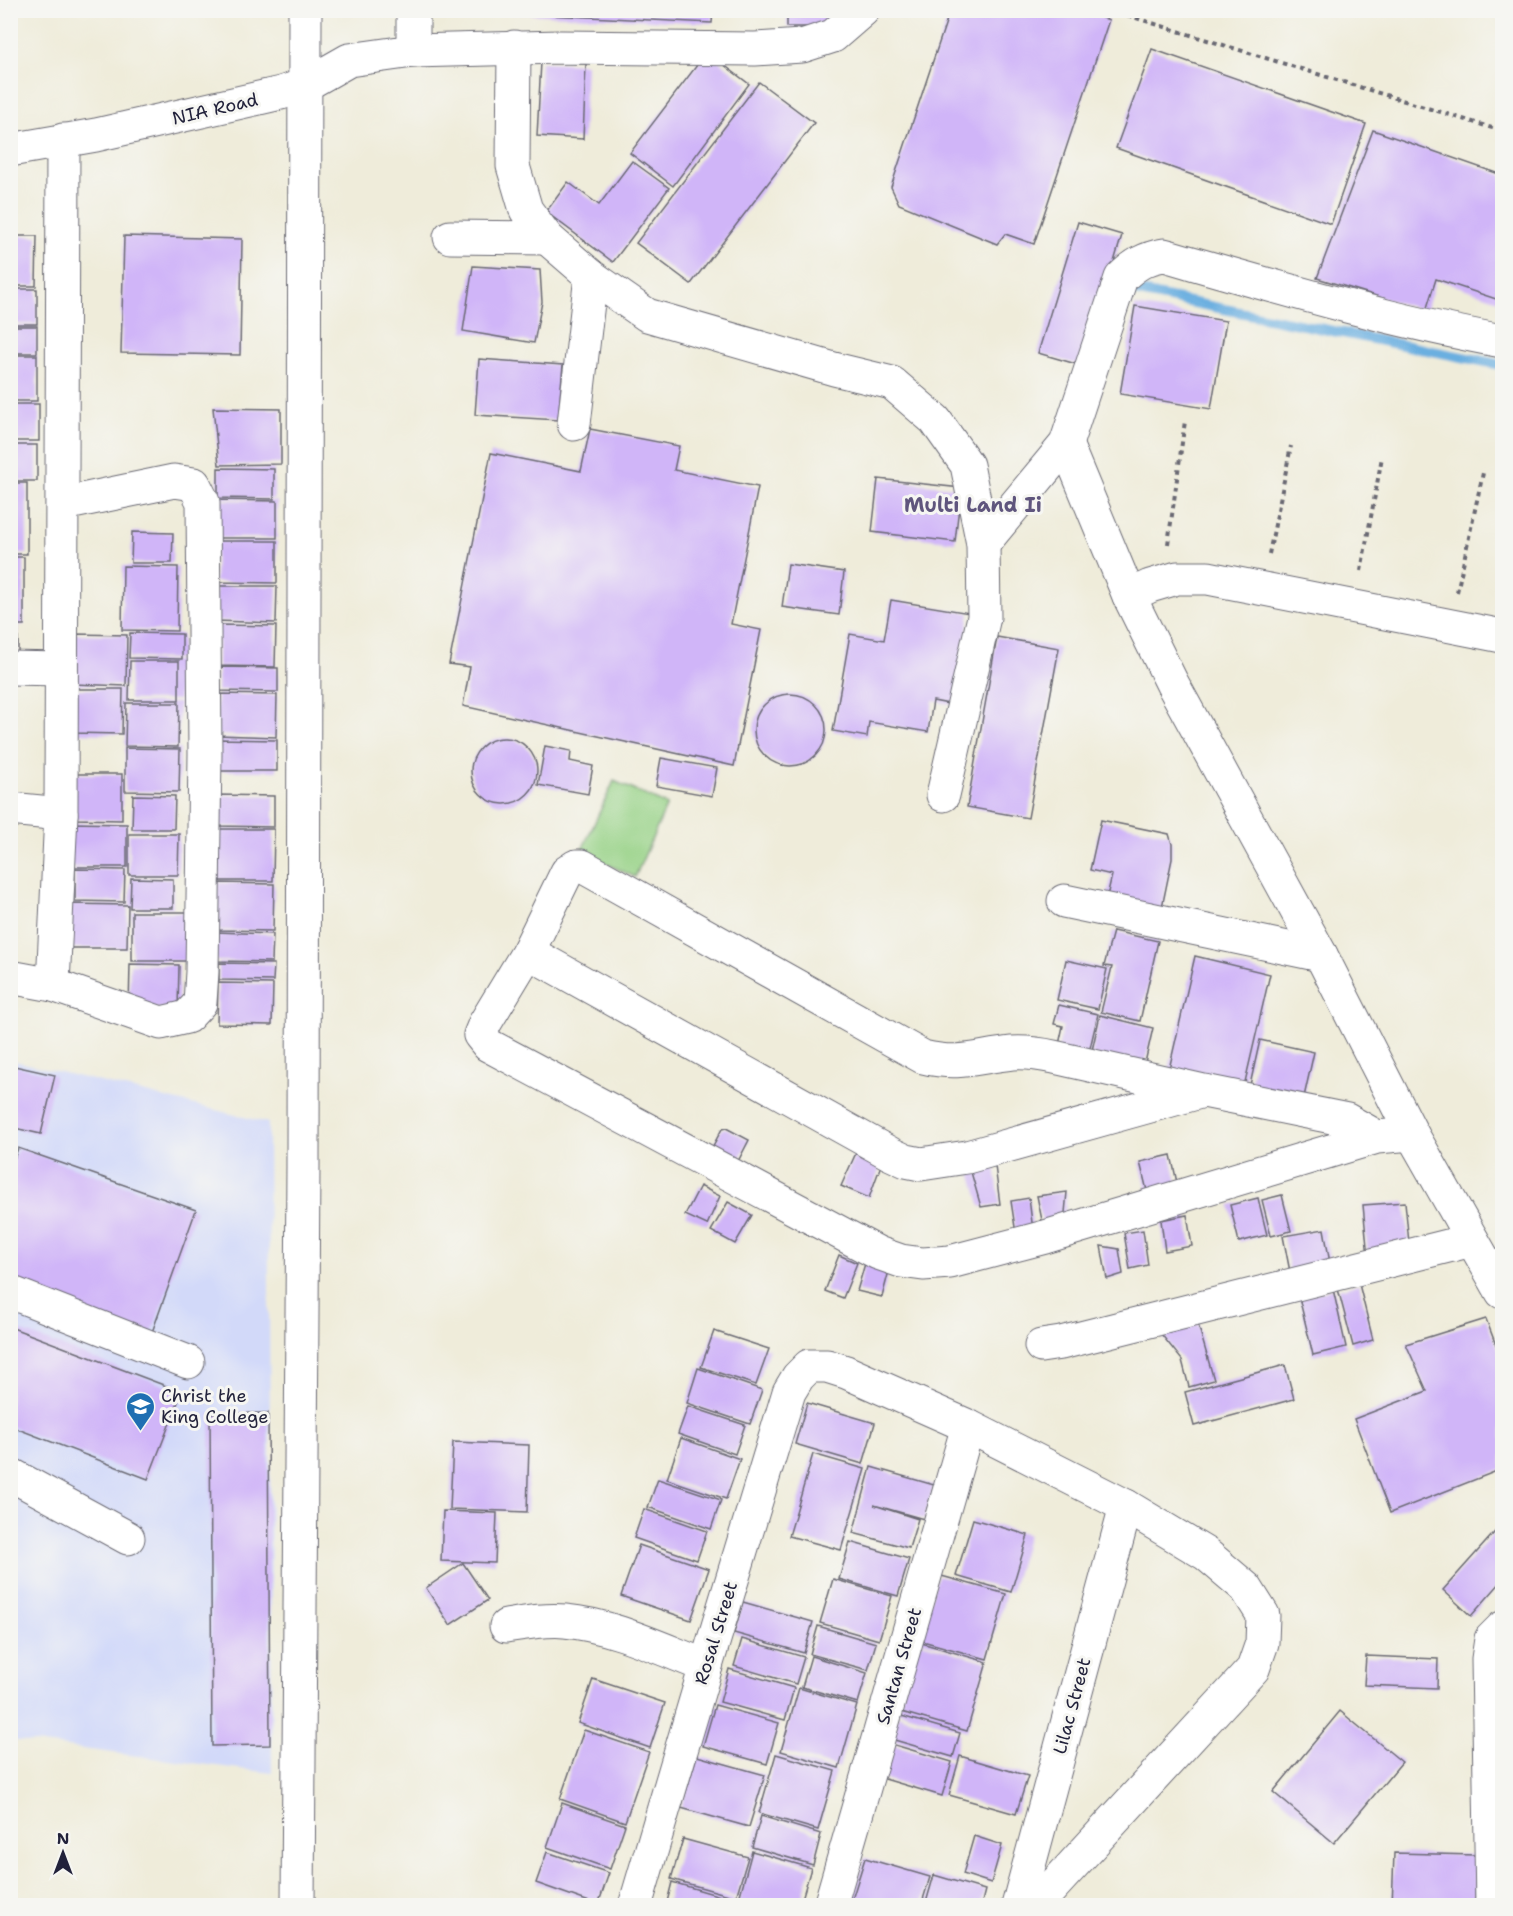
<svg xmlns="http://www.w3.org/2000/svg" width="1513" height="1916" font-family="'Shantell Sans',sans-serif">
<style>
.built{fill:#d2d9f9}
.green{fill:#97d286;stroke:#5c7a60;stroke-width:1.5}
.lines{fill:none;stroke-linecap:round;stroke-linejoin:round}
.stream{stroke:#6aafe0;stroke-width:10}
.building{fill:#d0b5f8}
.minor-casing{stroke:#6a6973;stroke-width:35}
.path{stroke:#6a6973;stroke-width:4;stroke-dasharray:4.5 4.5;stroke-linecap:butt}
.minor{stroke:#fff;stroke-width:33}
.labels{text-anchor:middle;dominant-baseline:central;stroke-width:6;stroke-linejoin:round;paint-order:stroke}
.street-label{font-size:18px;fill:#22223b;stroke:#f6f6f2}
.poi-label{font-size:18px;fill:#22223b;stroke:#f6f6f2;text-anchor:start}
.neighbourhood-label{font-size:20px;font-weight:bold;fill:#5f557d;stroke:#f6f6f2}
</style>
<rect width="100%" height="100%" fill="#f6f6f2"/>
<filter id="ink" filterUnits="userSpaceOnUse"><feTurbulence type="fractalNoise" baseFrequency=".0167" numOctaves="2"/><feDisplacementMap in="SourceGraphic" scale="12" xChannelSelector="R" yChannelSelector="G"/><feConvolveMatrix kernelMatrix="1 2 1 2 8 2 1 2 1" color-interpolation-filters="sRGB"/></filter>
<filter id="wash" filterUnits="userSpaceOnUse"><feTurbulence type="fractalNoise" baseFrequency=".008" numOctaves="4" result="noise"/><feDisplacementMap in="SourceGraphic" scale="24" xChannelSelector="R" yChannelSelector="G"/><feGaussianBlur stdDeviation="1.35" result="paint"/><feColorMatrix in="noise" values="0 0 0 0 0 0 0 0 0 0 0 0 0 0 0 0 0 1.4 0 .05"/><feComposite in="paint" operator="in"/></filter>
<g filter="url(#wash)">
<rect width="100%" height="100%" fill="#efecda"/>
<polygon class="built" points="11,1060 268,1123 272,1773 11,1740"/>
<polygon class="green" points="614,781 667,805 635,877 581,852"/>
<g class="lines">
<polyline class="stream" points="1130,290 1502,365"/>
</g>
<g id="blocks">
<g class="building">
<polygon points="488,10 713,10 712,23 488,12"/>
<rect x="787" y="10" width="48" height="17"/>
<polygon points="950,10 1080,10 1109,20 1034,244 1005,234 997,244 899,204 891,187"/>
<polygon points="1152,49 1366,124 1331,224 1116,148"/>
<polygon points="707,52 749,84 673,186 630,153"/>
<polygon points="541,62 586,64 583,139 537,136"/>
<polygon points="759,82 814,123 691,284 636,243"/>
<polygon points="1373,130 1502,175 1502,301 1436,279 1426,311 1317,278"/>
<polygon points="632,161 669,188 613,262 546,212 568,182 599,205"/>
<polygon points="1078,222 1122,235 1083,366 1038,353"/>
<polygon points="10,236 37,236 36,286 10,286"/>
<polygon points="124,236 242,239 240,355 121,353"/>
<polygon points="473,266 540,270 542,302 534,343 463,331"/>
<rect x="10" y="289" width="27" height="35"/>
<polygon points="1135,306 1226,321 1211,409 1120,394"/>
<rect x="10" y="326" width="27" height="27"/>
<rect x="10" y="355" width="27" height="46"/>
<polygon points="479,359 563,365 558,420 475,415"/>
<rect x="10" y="404" width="29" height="37"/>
<polygon points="213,408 281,409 281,464 219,465"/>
<polygon points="590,429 679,446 674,470 758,487 731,624 761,630 734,766 463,706 470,667 449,664 491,453 581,471"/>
<rect x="10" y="445" width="27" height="36"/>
<polygon points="218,468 274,469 274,499 218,498"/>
<polygon points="878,479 961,488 955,542 872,532"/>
<rect x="10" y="483" width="17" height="71"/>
<polygon points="215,500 277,501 277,538 215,538"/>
<polygon points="132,532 173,533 172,563 131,563"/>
<polygon points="216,541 277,541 277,583 215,582"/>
<rect x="10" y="557" width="14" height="68"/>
<polygon points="788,564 844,572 839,615 782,607"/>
<polygon points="123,566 178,567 177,631 122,630"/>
<polygon points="216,586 277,586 276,623 215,621"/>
<polygon points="891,600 970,613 954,705 933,701 928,732 869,722 867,737 833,731 850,634 884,640"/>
<polygon points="218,625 276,626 275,667 218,666"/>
<rect x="10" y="627" width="8" height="37"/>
<polygon points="130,633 182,634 182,659 129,658"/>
<polygon points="74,634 127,635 126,686 73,684"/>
<polygon points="997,637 1059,648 1028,818 967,807"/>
<polygon points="130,661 179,661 179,700 129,700"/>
<polygon points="218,667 278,668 278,692 217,691"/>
<polygon points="70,689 123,689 122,734 70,733"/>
<circle cx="790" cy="730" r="36"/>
<polygon points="217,694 277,695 276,737 216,735"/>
<polygon points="126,703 179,703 178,747 125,746"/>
<circle cx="504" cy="771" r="33"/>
<polygon points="214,739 277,740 277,771 213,771"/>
<polygon points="545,746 571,751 570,761 593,766 588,794 538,785"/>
<polygon points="125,748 180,749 179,792 125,791"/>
<polygon points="661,758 717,768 712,796 656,786"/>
<polygon points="74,774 122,774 122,820 73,819"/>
<polygon points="133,795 175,796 174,829 132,829"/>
<polygon points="215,795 274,796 274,827 215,826"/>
<polygon points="1101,820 1169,834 1172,844 1172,859 1160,917 1105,905 1112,875 1090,870"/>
<polygon points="69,823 127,824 127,867 69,867"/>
<polygon points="215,829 274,829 273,881 215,881"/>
<polygon points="129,834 179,834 178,875 129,875"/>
<polygon points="75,869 125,870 124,902 75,901"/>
<polygon points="131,878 173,879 173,908 130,908"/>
<polygon points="217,883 274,884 273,931 216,930"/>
<polygon points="69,904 128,905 127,948 68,948"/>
<rect x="132" y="912" width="60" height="49"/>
<polygon points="1113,931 1158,941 1140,1021 1101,1012 1112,967 1104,966"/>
<polygon points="216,932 273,934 272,962 216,961"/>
<polygon points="1195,956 1270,974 1242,1095 1167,1078"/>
<polygon points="1066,960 1107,969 1098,1009 1057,1000"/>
<polygon points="219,963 274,964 273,981 219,980"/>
<polygon points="130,964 179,965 178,1009 129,1008"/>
<polygon points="218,983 273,984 272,1025 217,1024"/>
<polygon points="1059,1005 1098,1014 1087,1061 1057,1054 1063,1026 1054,1024"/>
<polygon points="1100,1015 1153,1028 1144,1067 1091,1055"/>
<polygon points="1260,1040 1314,1052 1302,1106 1248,1094"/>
<polygon points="10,1065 55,1075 41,1134 10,1127"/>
<polygon points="726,1128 749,1140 733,1171 707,1157 722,1129"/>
<polygon points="18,1148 196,1210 151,1335 10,1289 10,1170"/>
<polygon points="856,1153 881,1165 869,1198 841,1186"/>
<polygon points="1171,1155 1179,1192 1149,1199 1140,1162"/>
<polygon points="995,1166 1000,1204 981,1207 971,1172"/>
<polygon points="700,1186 720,1196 707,1225 685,1215"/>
<polygon points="1067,1192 1064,1223 1045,1235 1037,1196"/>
<polygon points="1282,1195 1291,1231 1271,1236 1262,1200"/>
<polygon points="1029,1198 1033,1231 1016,1234 1011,1201"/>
<polygon points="1258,1198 1267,1235 1239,1242 1230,1205"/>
<polygon points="728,1202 752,1215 735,1244 711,1231"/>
<polygon points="1405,1202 1410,1253 1368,1257 1363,1205"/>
<polygon points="1187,1215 1192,1246 1165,1251 1161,1220"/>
<polygon points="1324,1229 1331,1269 1291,1277 1283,1236"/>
<polygon points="1143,1230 1148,1265 1130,1269 1124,1233"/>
<polygon points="1101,1246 1119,1249 1123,1274 1107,1279"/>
<polygon points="839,1255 857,1263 843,1298 825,1291"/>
<polygon points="866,1260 890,1267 882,1297 857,1291"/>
<polygon points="1359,1284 1373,1340 1353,1346 1338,1289"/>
<polygon points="1333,1289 1346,1347 1313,1355 1299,1297"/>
<polygon points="1486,1319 1502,1361 1502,1469 1390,1513 1354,1419 1427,1391 1406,1344"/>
<polygon points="1198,1324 1214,1380 1189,1387 1182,1360 1161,1334"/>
<polygon points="10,1327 182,1392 148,1479 10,1426"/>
<polygon points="714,1331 769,1349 756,1385 701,1367"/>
<polygon points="1285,1365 1294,1399 1194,1426 1185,1392"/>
<polygon points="698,1368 762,1390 750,1424 687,1403"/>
<polygon points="807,1403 875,1423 863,1464 795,1444"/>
<polygon points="688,1406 745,1425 735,1454 678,1434"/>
<polygon points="268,1413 270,1745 212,1746 210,1414"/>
<polygon points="681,1438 740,1459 726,1499 667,1479"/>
<polygon points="453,1442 529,1445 527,1512 450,1509"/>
<polygon points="813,1454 865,1469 841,1550 789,1536"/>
<polygon points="871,1467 934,1485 924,1519 874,1505 918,1519 909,1548 853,1533"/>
<polygon points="658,1479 721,1500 711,1529 648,1507"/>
<polygon points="644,1509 707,1531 697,1560 634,1538"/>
<polygon points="443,1511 497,1513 495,1563 441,1561"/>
<polygon points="973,1519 1028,1535 1011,1592 956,1576"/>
<polygon points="1502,1524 1502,1581 1471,1616 1443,1590"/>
<polygon points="850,1542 909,1559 898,1596 839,1579"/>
<polygon points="639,1545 709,1569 691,1620 621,1596"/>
<polygon points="463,1563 488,1600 450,1625 426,1588"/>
<polygon points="938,1575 1006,1594 987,1659 919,1640"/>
<polygon points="833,1579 892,1596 879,1640 820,1623"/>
<polygon points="743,1602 813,1622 804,1653 734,1633"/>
<polygon points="818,1626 876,1643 868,1670 810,1654"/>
<polygon points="742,1639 804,1657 796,1684 734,1666"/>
<polygon points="918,1642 987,1662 967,1731 898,1711"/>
<polygon points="811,1656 867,1673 858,1703 802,1687"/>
<polygon points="1366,1656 1438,1659 1437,1688 1364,1685"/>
<polygon points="729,1669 794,1688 785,1720 720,1702"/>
<polygon points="593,1679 665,1703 650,1748 578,1723"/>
<polygon points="799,1688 857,1705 839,1768 781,1751"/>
<polygon points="715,1705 779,1723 767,1764 703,1746"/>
<polygon points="1340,1711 1402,1762 1334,1843 1273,1792"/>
<polygon points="898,1715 960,1733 953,1757 891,1739"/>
<polygon points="584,1730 649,1752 625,1822 560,1799"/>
<polygon points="888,1743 952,1762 942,1796 878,1777"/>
<polygon points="776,1754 835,1771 818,1830 759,1813"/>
<polygon points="697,1756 765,1775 749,1827 681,1808"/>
<polygon points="960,1756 1028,1776 1016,1814 949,1795"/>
<polygon points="562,1803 625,1825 610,1869 547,1847"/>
<polygon points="761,1816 821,1834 813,1865 752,1847"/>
<polygon points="974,1836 1002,1845 991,1883 963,1874"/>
<polygon points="683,1839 748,1857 736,1897 671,1879"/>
<polygon points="752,1851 811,1868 800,1906 737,1906"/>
<polygon points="547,1852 609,1873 598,1905 536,1883"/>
<polygon points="1394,1853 1476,1855 1475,1906 1392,1906"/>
<polygon points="865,1858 930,1877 921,1906 850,1906"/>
<polygon points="934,1875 985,1890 981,1906 925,1906"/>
<polygon points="672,1882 734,1900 732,1906 666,1906"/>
</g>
</g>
</g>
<g filter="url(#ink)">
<use href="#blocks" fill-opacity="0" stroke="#6a6973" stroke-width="1.5"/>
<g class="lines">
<defs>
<g id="minor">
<polyline points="413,10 413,51"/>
<polyline points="514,47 513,166 526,210 547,238 591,276 647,315 834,369 892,383 935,420 967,465 983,544 984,617 943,795"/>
<polyline points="10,150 96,135 281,93 305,85 349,60 413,51 560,47 755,49 802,46 833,36 863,10"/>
<polyline points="450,237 547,238"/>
<polyline points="574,424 591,276"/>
<polyline points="1066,444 1129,596 1172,683 1321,955 1412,1134 1502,1292"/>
<path d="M983,544L1066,444L1121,278C1134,265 1145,258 1164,255C1276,287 1387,320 1502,341"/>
<polyline points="1129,596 1150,586 1177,578 1208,578 1502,636"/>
<polyline points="10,668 60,669"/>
<polyline points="10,809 61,814"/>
<polyline points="1064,901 1321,955"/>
<polyline points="528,952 891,1154 906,1161 921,1164 967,1157 1200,1092"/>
<polyline points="10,977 53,985 161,1023 187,1017 200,1003 202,972 205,754 203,502 194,484 174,481 63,504"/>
<polyline points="53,985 61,814 63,140"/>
<path d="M1377,1137L1347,1120L1204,1091L1054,1057C1040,1054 1026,1052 1012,1053C976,1057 961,1066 923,1057L582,866H576L567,872L528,952L485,1023L480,1035L488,1045L878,1253L901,1261L923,1264L950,1262L1045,1237L1377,1137L1412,1134"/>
<polyline points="10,1292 188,1362"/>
<polyline points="1041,1346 1061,1343 1472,1240"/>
<polyline points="10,1474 128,1538"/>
<path d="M506,1626C525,1623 546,1619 565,1621C612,1625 661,1649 706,1666"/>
<polyline points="298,1906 303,1166 305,10"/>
<polyline points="635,1906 706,1666 789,1392 798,1377 809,1366 827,1366 846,1372 968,1426 1126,1506 1206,1554 1246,1588 1263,1615 1262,1643 1253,1669 1035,1906"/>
<polyline points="830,1906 968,1426"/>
<polyline points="1018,1906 1126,1506"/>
<polyline points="1492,1906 1488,1659 1491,1639 1502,1628"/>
</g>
</defs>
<use href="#minor" class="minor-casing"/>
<g class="path">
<polyline points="1110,10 1502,131"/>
<polyline points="1168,544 1185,421"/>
<polyline points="1269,554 1291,446"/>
<polyline points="1361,571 1382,457"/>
<polyline points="1457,592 1483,473"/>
</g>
<use href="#minor" class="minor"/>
</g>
</g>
<defs>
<symbol id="university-pin" viewBox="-11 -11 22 30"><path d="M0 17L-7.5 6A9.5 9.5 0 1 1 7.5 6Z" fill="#1f6fb2" stroke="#f6f6f2"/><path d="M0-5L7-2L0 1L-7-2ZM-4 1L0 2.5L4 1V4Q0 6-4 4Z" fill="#fff"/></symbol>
</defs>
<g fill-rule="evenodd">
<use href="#university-pin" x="124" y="1390" width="33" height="45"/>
</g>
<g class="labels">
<g class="street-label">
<text transform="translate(215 109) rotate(-13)">NIA Road</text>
<text transform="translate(716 1633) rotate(-73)">Rosal Street</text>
<text transform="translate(899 1666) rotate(-74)">Santan Street</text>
<text transform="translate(1072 1706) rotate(-75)">Lilac Street</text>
</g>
<g class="poi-label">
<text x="161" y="1396">Christ the<tspan x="161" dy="21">King College</tspan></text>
</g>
<g class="neighbourhood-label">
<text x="973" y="505">Multi Land Ii</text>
</g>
</g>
<rect width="1513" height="1916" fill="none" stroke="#f6f6f2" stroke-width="36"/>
<g transform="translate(63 1853)" stroke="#f6f6f2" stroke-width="4.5" paint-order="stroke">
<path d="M0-4.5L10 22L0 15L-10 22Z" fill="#22223b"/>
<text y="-9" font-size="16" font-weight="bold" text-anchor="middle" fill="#22223b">N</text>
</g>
</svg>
